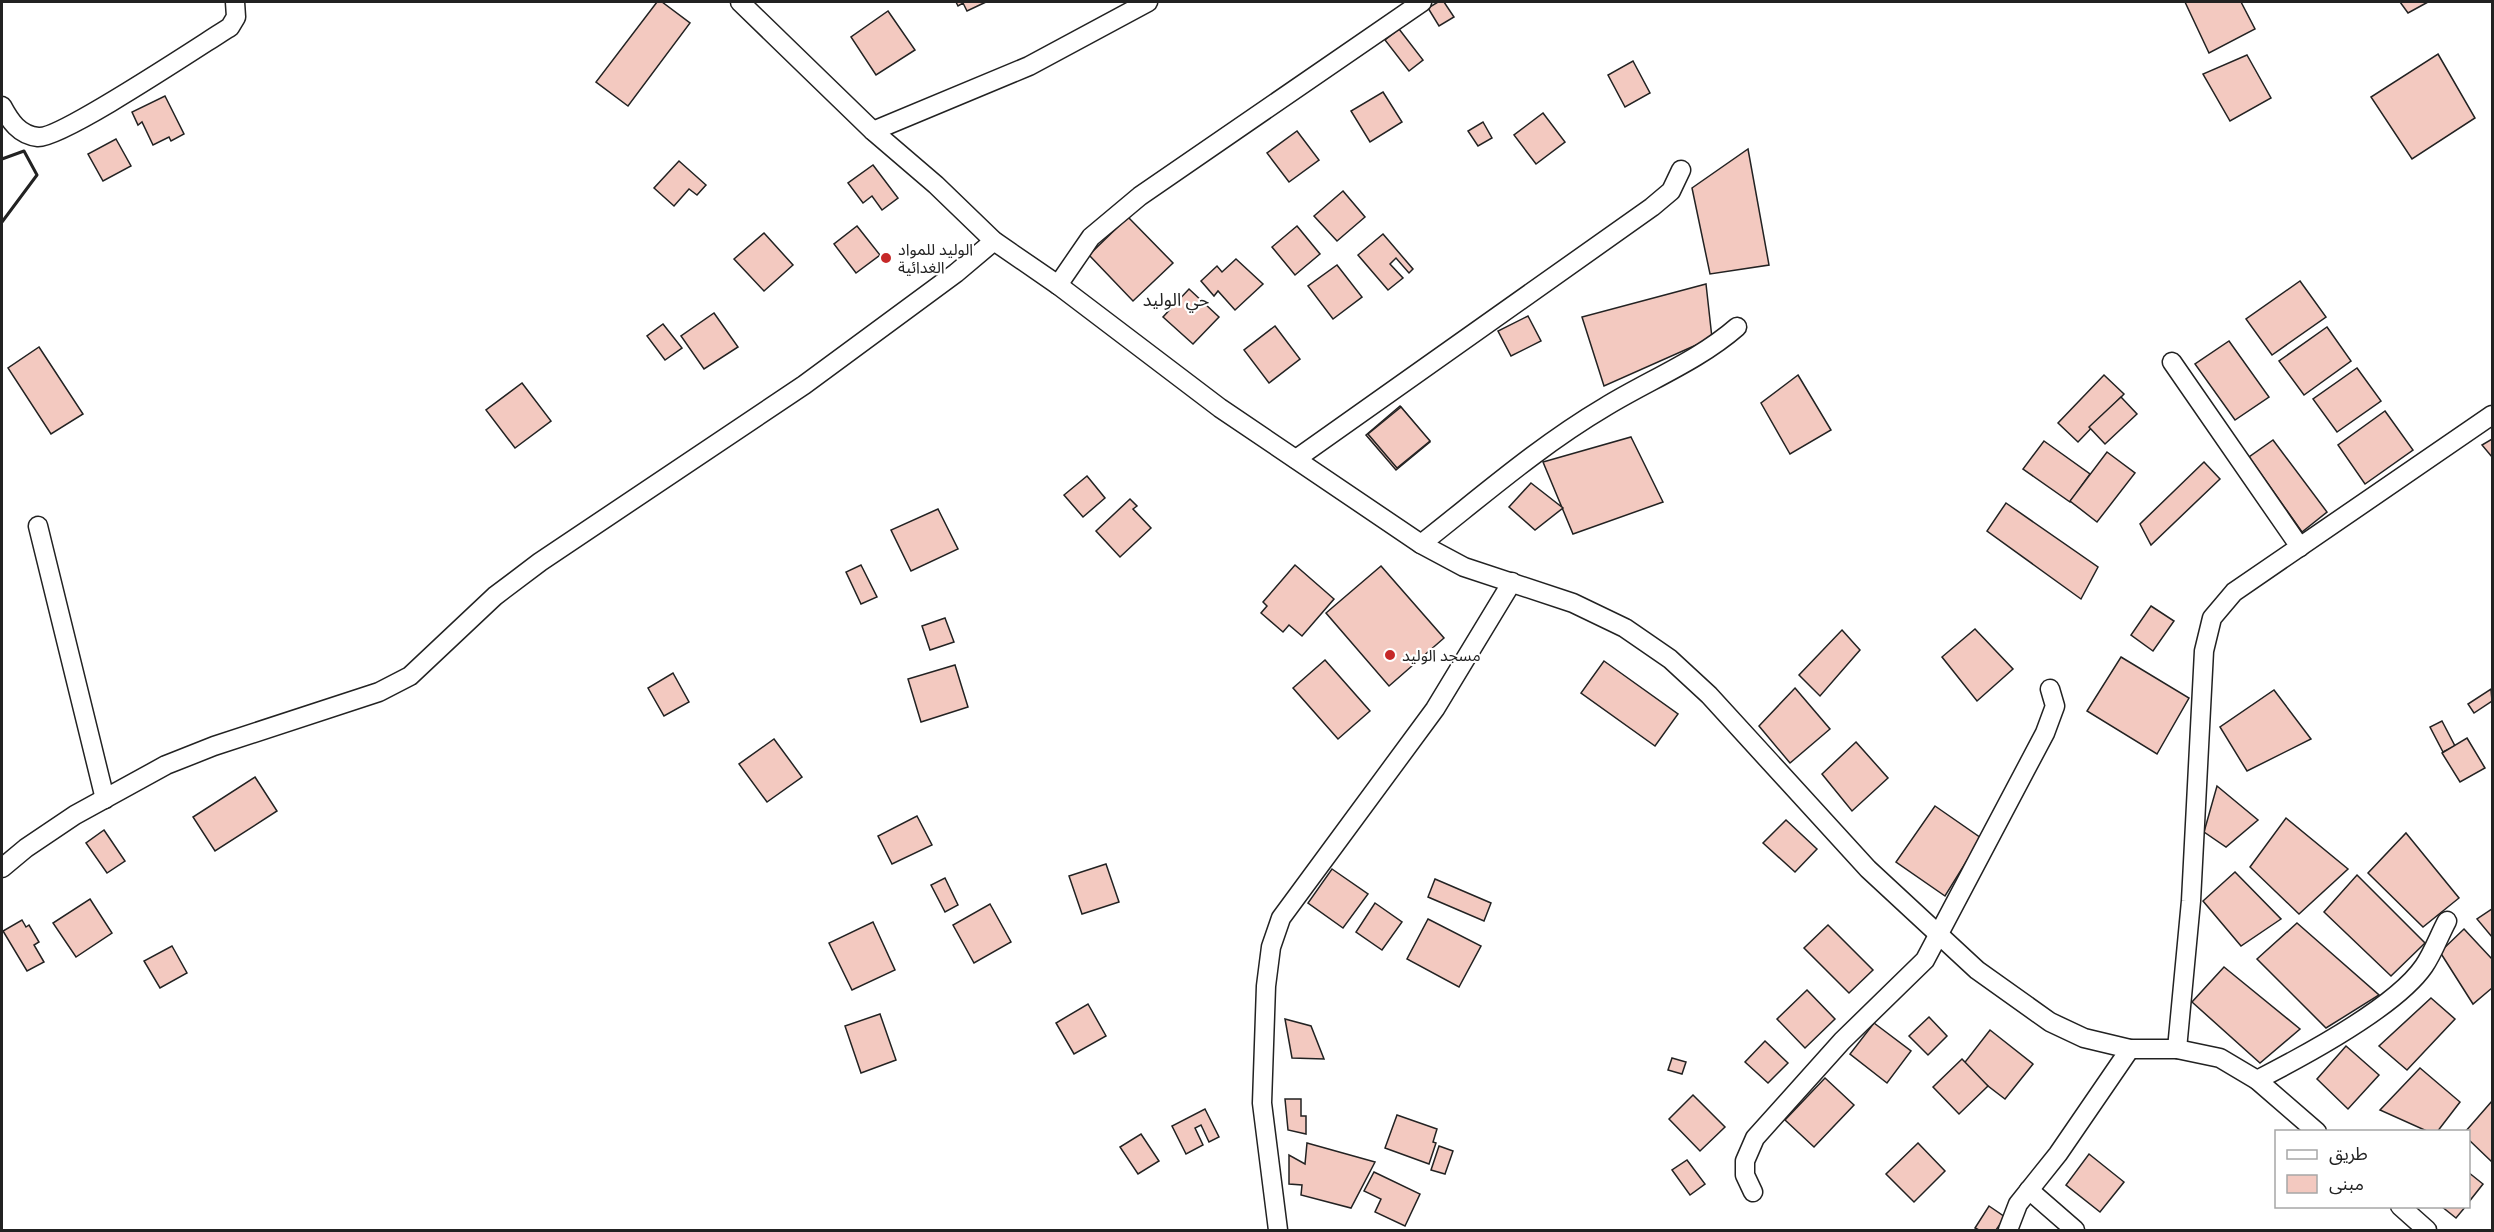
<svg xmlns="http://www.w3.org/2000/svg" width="2494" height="1232" font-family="'Fira Sans Condensed','Noto Sans Arabic',sans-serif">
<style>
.building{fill:#f3c9c0;stroke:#222;stroke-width:1.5}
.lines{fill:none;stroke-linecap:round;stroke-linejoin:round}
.street-casing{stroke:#222;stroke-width:21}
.street{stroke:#fff;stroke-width:18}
.wall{stroke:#222;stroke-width:3}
.poi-dot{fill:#c62828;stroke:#fff;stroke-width:2}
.labels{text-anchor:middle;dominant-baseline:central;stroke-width:4.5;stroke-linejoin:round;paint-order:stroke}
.poi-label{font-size:16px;fill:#222;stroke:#fff;text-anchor:start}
.neighbourhood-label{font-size:18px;fill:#222;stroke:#fff}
</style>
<rect width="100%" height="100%" fill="#fff"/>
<g class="building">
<polygon points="657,2 662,2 690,23 628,106 596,82"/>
<polygon points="956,2 986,2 967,11 963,3 958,6"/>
<polygon points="1438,2 1444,2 1454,17 1439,26 1428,8"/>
<polygon points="2185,2 2241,2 2255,29 2209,53"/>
<polygon points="2400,2 2428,2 2408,13"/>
<polygon points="888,11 915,50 876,75 851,37"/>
<polygon points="1399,29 1423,60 1409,71 1385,40"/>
<polygon points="2438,54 2475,118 2412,159 2371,97"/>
<polygon points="2247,55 2271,98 2230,121 2203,74"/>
<polygon points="1633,61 1650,93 1625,107 1608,75"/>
<polygon points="1383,92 1402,122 1370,142 1351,111"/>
<polygon points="165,96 184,134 171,141 169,137 153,145 142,122 138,125 132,112"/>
<polygon points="1543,113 1565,142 1536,164 1514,135"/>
<polygon points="1483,122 1492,138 1478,146 1468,131"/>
<polygon points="1297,131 1319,160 1289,182 1267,153"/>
<polygon points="116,139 131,166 103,181 88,154"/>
<polygon points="1748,149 1769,265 1710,274 1692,188"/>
<polygon points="679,161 706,185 697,195 689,189 674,206 654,188"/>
<polygon points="873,165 898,198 882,210 872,196 863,203 848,183"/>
<polygon points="1343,191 1365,217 1337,241 1314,216"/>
<polygon points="1128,217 1173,263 1133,301 1089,255"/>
<polygon points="857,226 880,255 856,273 834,244"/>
<polygon points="1297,226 1320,254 1295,275 1272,247"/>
<polygon points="764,233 793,265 764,291 734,259"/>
<polygon points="1383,234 1413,269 1409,273 1396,258 1390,264 1403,278 1388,290 1358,255"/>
<polygon points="1236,259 1263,284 1235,310 1218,291 1214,296 1201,281 1217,266 1222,272"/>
<polygon points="1337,265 1362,297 1333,319 1308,286"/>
<polygon points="2300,281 2326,317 2272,355 2246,319"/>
<polygon points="1706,284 1712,338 1604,386 1582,317"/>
<polygon points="1189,289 1219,317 1193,344 1163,317"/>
<polygon points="714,313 738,347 704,369 681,336"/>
<polygon points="1528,316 1541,341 1511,356 1498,331"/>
<polygon points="663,324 682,348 665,360 647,336"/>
<polygon points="1275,326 1300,359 1269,383 1244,350"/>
<polygon points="2327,327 2351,361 2304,395 2279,361"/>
<polygon points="2229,341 2269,397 2235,420 2195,364"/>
<polygon points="39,347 83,414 51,434 8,368"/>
<polygon points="2357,368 2381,401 2337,432 2313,399"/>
<polygon points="1798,375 1831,430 1790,454 1761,403"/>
<polygon points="2104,375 2124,394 2078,442 2058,423"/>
<polygon points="522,383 551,421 515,448 486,410"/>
<polygon points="2121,397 2137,414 2105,444 2089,427"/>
<polygon points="1400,406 1430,442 1396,470 1366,435"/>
<polygon points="1401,407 1430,441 1397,468 1368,434"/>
<polygon points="2385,411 2413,450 2365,484 2338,445"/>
<polygon points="1631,437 1663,502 1573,534 1543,462"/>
<polygon points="2492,439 2492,457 2482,445"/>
<polygon points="2273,440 2327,512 2302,532 2249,457"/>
<polygon points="2044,441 2090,474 2070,502 2023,469"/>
<polygon points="2107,452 2135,473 2097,522 2070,501"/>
<polygon points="2204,462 2220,479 2151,545 2140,524"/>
<polygon points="1087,476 1105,498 1083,517 1064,495"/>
<polygon points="1531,483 1563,508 1535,530 1509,507"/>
<polygon points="1130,499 1137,506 1133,509 1151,528 1120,557 1096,531"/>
<polygon points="2006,503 2098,567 2081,599 1987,531"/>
<polygon points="938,509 958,549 911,571 891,530"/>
<polygon points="861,565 877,597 861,604 846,572"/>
<polygon points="1295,565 1334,599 1302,636 1289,625 1283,632 1261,613 1267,606 1263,602"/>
<polygon points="1381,566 1444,638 1389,686 1326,613"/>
<polygon points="2151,606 2174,621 2153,651 2131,635"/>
<polygon points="945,618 954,642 930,650 922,626"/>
<polygon points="1975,629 2013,669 1977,701 1942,657"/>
<polygon points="1842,630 1860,650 1820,696 1799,675"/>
<polygon points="2121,657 2189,698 2157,754 2087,711"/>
<polygon points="1325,660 1370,711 1338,739 1293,688"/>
<polygon points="1604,661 1678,714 1655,746 1581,693"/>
<polygon points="955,665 968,707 921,722 908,679"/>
<polygon points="673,673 689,702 664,716 648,688"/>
<polygon points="1795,688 1830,729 1790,763 1759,726"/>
<polygon points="2491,689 2492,701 2474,713 2468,704"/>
<polygon points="2274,690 2311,739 2247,771 2220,727"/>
<polygon points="2442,721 2455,746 2443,752 2430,727"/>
<polygon points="2467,738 2485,768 2460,782 2442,753"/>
<polygon points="774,739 802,777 767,802 739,764"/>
<polygon points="1856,742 1888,778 1852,811 1822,774"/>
<polygon points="255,777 277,811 215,851 193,817"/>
<polygon points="2217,786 2258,820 2226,847 2204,832"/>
<polygon points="1935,806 1981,838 1945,896 1896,862"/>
<polygon points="917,816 932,845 892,864 878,836"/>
<polygon points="2286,818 2348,869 2299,914 2250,867"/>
<polygon points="1786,820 1817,849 1795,872 1763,843"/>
<polygon points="104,830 125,861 107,873 86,843"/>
<polygon points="2406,833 2459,898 2423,927 2368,873"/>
<polygon points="1106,864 1119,902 1082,914 1069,876"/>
<polygon points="1332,869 1368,894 1343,928 1308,903"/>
<polygon points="2235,872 2281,919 2241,946 2203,901"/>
<polygon points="2357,875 2425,943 2391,976 2324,912"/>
<polygon points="945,878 958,905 945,912 931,885"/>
<polygon points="1435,879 1491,903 1484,921 1428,897"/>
<polygon points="90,899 112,933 76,957 53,923"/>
<polygon points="1375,903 1402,922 1382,950 1356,932"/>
<polygon points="990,904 1011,942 974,963 953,925"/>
<polygon points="2492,909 2492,937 2477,919"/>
<polygon points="1428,919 1481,946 1459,987 1407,959"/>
<polygon points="22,920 26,927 29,925 39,942 34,945 44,962 27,971 3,931"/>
<polygon points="873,922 895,970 852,990 829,943"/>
<polygon points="2297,923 2379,995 2326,1028 2257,959"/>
<polygon points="1828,925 1873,970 1849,993 1804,948"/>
<polygon points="2464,929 2492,959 2492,988 2473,1004 2440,952"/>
<polygon points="172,946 187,973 160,988 144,961"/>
<polygon points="2224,967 2300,1029 2260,1063 2192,1002"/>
<polygon points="1807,990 1835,1019 1805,1048 1777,1019"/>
<polygon points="2431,998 2455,1019 2407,1070 2379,1046"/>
<polygon points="1088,1004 1106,1036 1074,1054 1056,1023"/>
<polygon points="880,1014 896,1060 861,1073 845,1026"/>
<polygon points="1929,1017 1947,1036 1928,1055 1909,1036"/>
<polygon points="1285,1019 1311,1026 1324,1059 1292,1058"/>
<polygon points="1874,1023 1911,1051 1887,1083 1850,1054"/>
<polygon points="1990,1030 2033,1064 2005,1099 1962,1066"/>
<polygon points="1765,1041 1788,1063 1768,1083 1745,1062"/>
<polygon points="2346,1046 2379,1075 2348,1109 2317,1079"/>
<polygon points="1672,1058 1686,1062 1682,1074 1668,1070"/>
<polygon points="1962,1059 1988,1086 1959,1114 1933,1087"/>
<polygon points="2420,1068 2460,1102 2437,1132 2429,1132 2380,1110"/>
<polygon points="1825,1078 1854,1105 1814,1147 1785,1120"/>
<polygon points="1693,1095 1725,1127 1700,1151 1669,1119"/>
<polygon points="1285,1099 1301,1099 1301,1116 1306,1116 1306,1134 1288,1130"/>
<polygon points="2492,1101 2492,1162 2468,1139 2468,1132 2465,1132"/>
<polygon points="1205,1109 1219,1137 1209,1142 1201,1125 1195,1128 1203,1145 1186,1154 1172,1126"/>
<polygon points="1397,1115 1437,1129 1433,1142 1436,1143 1429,1164 1385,1148"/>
<polygon points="1141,1134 1159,1161 1138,1174 1120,1147"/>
<polygon points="1307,1143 1375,1162 1351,1208 1301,1195 1302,1185 1289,1184 1289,1155 1305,1164"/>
<polygon points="1918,1143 1945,1171 1914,1202 1886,1174"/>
<polygon points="1439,1146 1453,1151 1445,1174 1431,1170"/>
<polygon points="2089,1154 2124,1182 2100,1212 2066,1185"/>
<polygon points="1687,1160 1705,1184 1690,1195 1672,1170"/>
<polygon points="1374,1172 1420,1194 1405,1226 1375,1212 1381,1199 1364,1191"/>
<polygon points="2468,1172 2483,1184 2468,1203"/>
<polygon points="1989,1206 2005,1217 1996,1230 1979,1230 1975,1228"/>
<polygon points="2441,1206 2466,1206 2456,1218"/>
</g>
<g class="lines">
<defs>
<g id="street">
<polyline points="740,2 873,131 936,185 994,241 1058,285 1220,408 1421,544 1464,567 1573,603 1625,628 1670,659 1709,695 1868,869 1977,970 2050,1022 2084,1038 2130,1049 2177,1049 2220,1058 2257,1080 2317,1132"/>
<path d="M2,106C10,121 19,135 38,137C61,139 201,45 230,27L236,17L235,2"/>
<polyline points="873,131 1029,66 1148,2"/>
<polyline points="1058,285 1091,237 1140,196 1422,2"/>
<polyline points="2172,362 2300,547"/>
<polyline points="1296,459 1652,207 1671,191 1681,170"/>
<polyline points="38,526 105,799"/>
<path d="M1421,544C1481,497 1539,446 1605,407C1649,380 1698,361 1737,327"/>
<polyline points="2,868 26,848 75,815 166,765 214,746 379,692 410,676 495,596 540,562 804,385 956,273 994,241"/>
<polyline points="2177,1049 2191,901 2204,651 2212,618 2234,592 2492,415"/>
<path d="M2257,1080C2302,1057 2396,1007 2424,966C2433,953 2439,936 2447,921"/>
<polyline points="2029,1190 2075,1230"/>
<polyline points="1753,1192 1745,1175 1745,1161 1755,1138 1842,1041 1925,960 2045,733 2055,706 2050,689"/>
<polyline points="2400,1206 2427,1230"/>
<polyline points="1278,1230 1262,1103 1266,986 1271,947 1281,918 1435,709 1512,582"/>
<polyline points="2008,1230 2018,1204 2058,1154 2130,1049"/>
</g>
</defs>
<use href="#street" class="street-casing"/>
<use href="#street" class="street"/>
<polyline class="wall" points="2,159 24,151 37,175 2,222"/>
</g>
<g class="poi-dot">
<circle cx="886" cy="258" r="6"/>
<circle cx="1390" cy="655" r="6"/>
</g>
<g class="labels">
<g class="poi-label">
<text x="898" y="249">الوليد للمواد<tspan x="898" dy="18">الغدائية</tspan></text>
<text x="1402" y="655">مسجد الوليد</text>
</g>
<g class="neighbourhood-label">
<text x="1176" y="300">حي الوليد</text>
</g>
</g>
<rect width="2494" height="1232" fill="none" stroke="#222222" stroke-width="6"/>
<rect x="2275" y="1130" width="195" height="78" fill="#ffffff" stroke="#a7a7a7" stroke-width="1.5"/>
<rect x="2287" y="1150" width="30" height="9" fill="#ffffff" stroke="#a7a7a7" stroke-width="1.5"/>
<text x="2329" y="1160" font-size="18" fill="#222222">طريق</text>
<rect x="2287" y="1175" width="30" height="18" fill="#f3c9c0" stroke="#a7a7a7" stroke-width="1.5"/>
<text x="2329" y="1190" font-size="18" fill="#222222">مبنى</text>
</svg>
